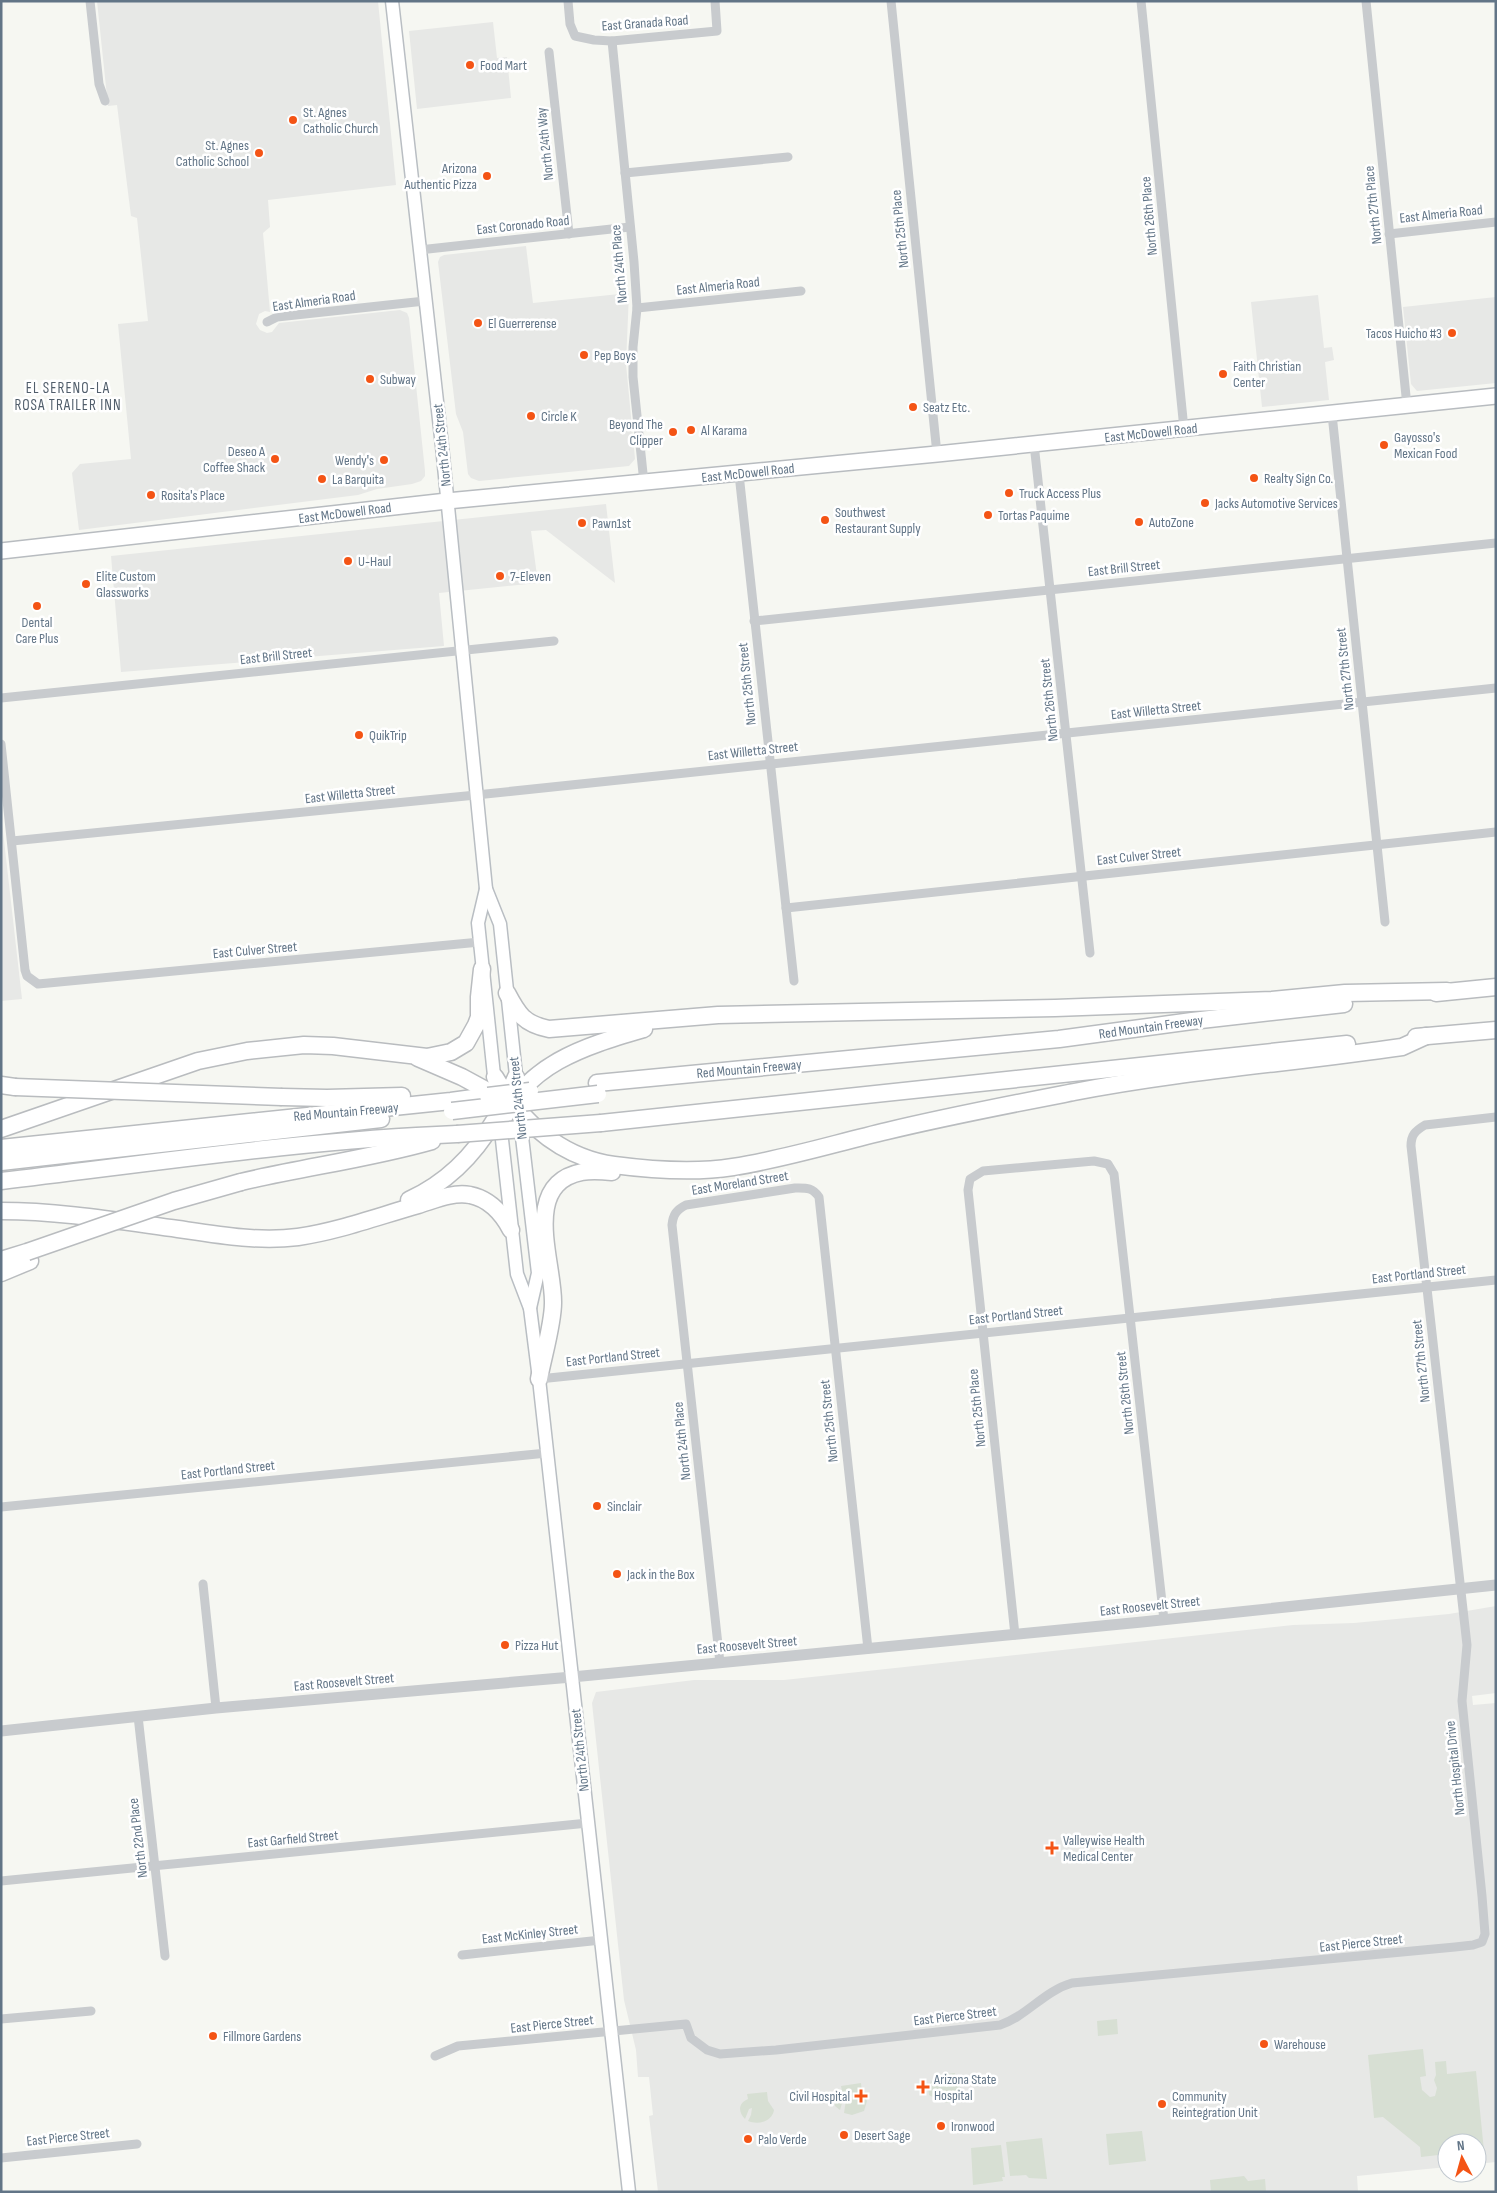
<svg xmlns="http://www.w3.org/2000/svg" width="1497" height="2193" font-family="'Sofia Sans Condensed',sans-serif">
<style>
.built{fill:#e7e8e6}
.green{fill:#d7dfd3}
.lines{fill:none;stroke-linecap:round;stroke-linejoin:round}
.secondary-casing{stroke:#b9bec3;stroke-width:15}
.primary-casing{stroke:#b8bcc0;stroke-width:18}
.motorway-casing{stroke:#b9bcbf;stroke-width:19}
.minor{stroke:#c8cbce;stroke-width:9}
.tertiary{stroke:#c8cbce;stroke-width:11}
.secondary{stroke:#fff;stroke-width:12}
.primary{stroke:#fff;stroke-width:15}
.motorway{stroke:#fff;stroke-width:16}
.motorway-bridge-casing{stroke:#b9bcbf;stroke-width:19;stroke-linecap:butt}
.motorway-bridge{stroke:#fff;stroke-width:16}
.poi-dot{fill:#f45415;stroke:#fff;stroke-width:2}
.labels{text-anchor:middle;dominant-baseline:central;stroke-width:5;stroke-linejoin:round;paint-order:stroke}
.street-label{font-size:14px;fill:#627587;stroke:#fff}
.poi-label{font-size:14px;fill:#627587;stroke:#fff;text-anchor:start}
.neighbourhood-label{font-size:15px;letter-spacing:1px;fill:#515e6b;stroke:#fff}
</style>
<rect width="100%" height="100%" fill="#f6f7f2"/>
<g class="built">
<polygon points="97,1 378,1 396,185 268,200 270,227 263,233 270,312 265,311 259,314 256,324 260,330 267,333 272,332 279,323 400,310 407,313 409,318 425,471 425,476 421,481 412,484 377,489 358,495 79,530 72,473 80,464 131,459 118,324 148,321 137,218 131,216 117,105 108,106"/>
<polygon points="493,22 497,58 507,57 511,98 417,109 409,31"/>
<polygon points="526,246 533,303 629,293 626,364 635,459 629,466 479,481 471,478 468,474 463,432 456,414 438,262 440,257 444,255"/>
<polygon points="1318,295 1324,348 1332,347 1334,360 1325,362 1329,400 1262,407 1251,302"/>
<polygon points="1496,297 1496,383 1417,391 1411,384 1403,307"/>
<polygon points="606,504 615,583 546,530 531,531 538,583 439,593 444,646 121,672 111,556"/>
<polygon points="1,814 22,999 1,1001"/>
<polygon points="1496,1606 1496,1693 1472,1696 1473,1705 1496,1703 1496,2162 1477,2164 1477,2143 1447,2143 1447,2167 1357,2176 1358,2192 658,2192 649,2116 653,2115 649,2077 638,2077 636,2050 624,2000 592,1703 596,1692 694,1680 784,1680 1293,1625 1354,1623 1449,1614"/>
</g>
<g class="green">
<polygon points="1117,2019 1118,2034 1098,2036 1097,2021"/>
<polygon points="1423,2049 1426,2076 1420,2077 1422,2090 1430,2097 1435,2096 1437,2088 1434,2080 1436,2075 1435,2062 1446,2061 1447,2074 1476,2071 1484,2151 1477,2151 1477,2143 1447,2143 1447,2154 1421,2157 1420,2147 1383,2117 1374,2118 1368,2055"/>
<polygon points="955,2073 956,2081 962,2089 961,2098 949,2103 938,2101 940,2089 936,2099 929,2095 928,2087 931,2082 936,2079 936,2075"/>
<polygon points="861,2083 862,2093 867,2101 864,2111 852,2115 844,2113 846,2100 843,2100 840,2110 835,2106 834,2099 837,2093 842,2091 841,2086"/>
<path d="M767,2092L768,2101L774,2110C772,2122 758,2125 748,2121L751,2115L752,2108L749,2109L745,2119C738,2112 738,2103 748,2099L747,2094Z"/>
<polygon points="1142,2131 1146,2161 1109,2165 1106,2134"/>
<polygon points="1042,2138 1047,2179 1029,2178 1026,2175 1010,2176 1006,2142"/>
<polygon points="1001,2145 1005,2177 1002,2177 1003,2181 973,2185 971,2148"/>
<polygon points="1244,2176 1248,2181 1265,2179 1266,2192 1211,2192 1210,2180"/>
</g>
<g class="lines">
<defs>
<g id="secondary">
<polyline points="392,1 442,446 486,889 500,924 517,1085"/>
<polyline points="486,889 478,923 495,1085"/>
<polyline points="520,1120 538,1273 530,1308"/>
<polyline points="500,1122 517,1274 530,1308 539,1379 629,2192"/>
</g>
<polyline id="primary" points="1,551 447,501 937,454 1496,396"/>
<g id="motorway">
<path d="M507,993C518,1014 524,1024 549,1029L718,1015L1055,1008L1272,1000L1345,993L1447,991"/>
<polyline points="1436,993 1496,987"/>
<polyline points="1416,1037 1496,1030"/>
<polyline points="418,1058 462,1077 497,1096"/>
<path d="M495,1077C522,1122 560,1157 614,1165C652,1170 695,1173 733,1167C785,1159 836,1143 887,1131C949,1116 1012,1104 1074,1092C1182,1071 1293,1063 1402,1047L1426,1036"/>
<polyline points="597,1083 1059,1039 1192,1021 1344,1004"/>
<polyline points="1,1085 15,1087"/>
<polyline points="282,1097 327,1098 402,1096"/>
<polyline points="506,1100 516,1077"/>
<polyline points="601,1123 1347,1044"/>
<path d="M500,1127C523,1064 586,1046 644,1029"/>
<polyline points="1,1129 198,1061 247,1051 304,1045 333,1046 427,1057 451,1052 466,1043 476,1025 479,1017 479,997 482,969"/>
<polyline points="1,1148 451,1101 488,1096"/>
<polyline points="1,1162 381,1119"/>
<path d="M1,1181C153,1163 304,1140 457,1134"/>
<path d="M241,1182C304,1167 369,1159 432,1141"/>
<path d="M409,1200C446,1183 473,1157 494,1121"/>
<path d="M1,1211C60,1211 119,1221 178,1229C218,1235 258,1242 298,1237C339,1231 379,1216 418,1205C435,1200 452,1192 470,1195C490,1199 502,1213 511,1230"/>
<polyline points="1,1260 27,1252"/>
<polyline points="1,1273 30,1261"/>
<path d="M539,1379C543,1357 553,1324 553,1303C554,1263 520,1184 582,1172C592,1170 602,1171 612,1172"/>
</g>
</defs>
<use href="#secondary" class="secondary-casing"/>
<use href="#primary" class="primary-casing"/>
<use href="#motorway" class="motorway-casing"/>
<g class="minor">
<polyline points="90,1 99,84 105,101"/>
<polyline points="568,1 570,24 575,36 594,40 612,41 717,31 715,1"/>
<polyline points="891,1 937,454"/>
<polyline points="1141,1 1184,429"/>
<polyline points="1366,1 1407,406"/>
<polyline points="612,41 634,262 637,308 633,347 633,377 644,483"/>
<polyline points="549,52 569,234"/>
<polyline points="625,173 788,157"/>
<polyline points="1389,234 1496,222"/>
<polyline points="419,250 630,227"/>
<polyline points="637,308 801,291"/>
<polyline points="267,322 277,317 425,301"/>
<polyline points="1332,414 1385,922"/>
<polyline points="1034,444 1090,953"/>
<polyline points="739,474 794,981"/>
<polyline points="754,621 1496,543"/>
<polyline points="1,698 554,641"/>
<polyline points="1,744 25,970 27,976 38,984 480,942"/>
<polyline points="12,841 476,795 1496,688"/>
<polyline points="786,908 1496,832"/>
<polyline points="539,1379 1496,1280"/>
<polyline points="1,1507 547,1453"/>
<polyline points="203,1584 216,1708"/>
<polyline points="1015,1635 968,1190 970,1179 983,1171 1094,1161 1108,1164 1114,1174 1164,1620"/>
<path d="M720,1663L672,1225C673,1215 676,1210 686,1205L795,1188C806,1188 812,1187 819,1197L868,1649"/>
<polyline points="138,1716 165,1956"/>
<polyline points="1,1881 588,1823"/>
<polyline points="462,1955 601,1940"/>
<polyline points="1,2019 91,2011"/>
<path d="M435,2056L458,2046L686,2024L691,2038L707,2050L720,2054L776,2050L1000,2025C1027,2016 1044,1991 1072,1983L1455,1947L1473,1945L1482,1942L1485,1934L1482,1896L1462,1701L1467,1645L1411,1146C1411,1135 1415,1131 1425,1125L1496,1117"/>
<polyline points="1,2158 137,2144"/>
</g>
<polyline class="tertiary" points="1,1731 216,1708 572,1677 1142,1622 1496,1585"/>
<use href="#secondary" class="secondary"/>
<use href="#primary" class="primary"/>
<use href="#motorway" class="motorway"/>
<defs>
<g id="motorway-bridge">
<polyline points="15,1087 282,1097"/>
<polyline points="488,1096 530,1091"/>
<polyline points="452,1111 598,1094"/>
<polyline points="457,1134 601,1123"/>
<polyline points="27,1252 174,1201 241,1182"/>
</g>
</defs>
<use href="#motorway-bridge" class="motorway-bridge-casing"/>
<use href="#motorway-bridge" class="motorway-bridge"/>
</g>
<g class="poi-dot">
<circle cx="470" cy="65" r="5"/>
<circle cx="293" cy="120" r="5"/>
<circle cx="259" cy="153" r="5"/>
<circle cx="487" cy="176" r="5"/>
<circle cx="478" cy="323" r="5"/>
<circle cx="1452" cy="333" r="5"/>
<circle cx="584" cy="355" r="5"/>
<circle cx="1223" cy="374" r="5"/>
<circle cx="370" cy="379" r="5"/>
<circle cx="913" cy="407" r="5"/>
<circle cx="531" cy="416" r="5"/>
<circle cx="691" cy="430" r="5"/>
<circle cx="673" cy="432" r="5"/>
<circle cx="1384" cy="445" r="5"/>
<circle cx="275" cy="459" r="5"/>
<circle cx="384" cy="460" r="5"/>
<circle cx="1254" cy="478" r="5"/>
<circle cx="322" cy="479" r="5"/>
<circle cx="1009" cy="493" r="5"/>
<circle cx="151" cy="495" r="5"/>
<circle cx="1205" cy="503" r="5"/>
<circle cx="988" cy="515" r="5"/>
<circle cx="825" cy="520" r="5"/>
<circle cx="1139" cy="522" r="5"/>
<circle cx="582" cy="523" r="5"/>
<circle cx="348" cy="561" r="5"/>
<circle cx="500" cy="576" r="5"/>
<circle cx="86" cy="584" r="5"/>
<circle cx="37" cy="606" r="5"/>
<circle cx="359" cy="735" r="5"/>
<circle cx="597" cy="1506" r="5"/>
<circle cx="617" cy="1574" r="5"/>
<circle cx="505" cy="1645" r="5"/>
<path d="M1049.5 1840.5h5v5h5v5h-5v5h-5v-5h-5v-5h5z"/>
<circle cx="213" cy="2036" r="5"/>
<circle cx="1264" cy="2044" r="5"/>
<path d="M920.5 2079.5h5v5h5v5h-5v5h-5v-5h-5v-5h5z"/>
<path d="M858.5 2088.5h5v5h5v5h-5v5h-5v-5h-5v-5h5z"/>
<circle cx="1162" cy="2104" r="5"/>
<circle cx="941" cy="2126" r="5"/>
<circle cx="844" cy="2135" r="5"/>
<circle cx="748" cy="2139" r="5"/>
</g>
<g class="labels">
<g class="street-label">
<text transform="translate(645 23) rotate(-4)">East Granada Road</text>
<text transform="translate(545 144) rotate(-96)">North 24th Way</text>
<text transform="translate(1373 205) rotate(-96)">North 27th Place</text>
<text transform="translate(1441 214) rotate(-6)">East Almeria Road</text>
<text transform="translate(1149 216) rotate(-95)">North 26th Place</text>
<text transform="translate(523 225) rotate(-6)">East Coronado Road</text>
<text transform="translate(900 229) rotate(-96)">North 25th Place</text>
<text transform="translate(619 264) rotate(-95)">North 24th Place</text>
<text transform="translate(718 286) rotate(-6)">East Almeria Road</text>
<text transform="translate(314 301) rotate(-8)">East Almeria Road</text>
<text transform="translate(1151 433) rotate(-6)">East McDowell Road</text>
<text transform="translate(442 445) rotate(-96)">North 24th Street</text>
<text transform="translate(748 473) rotate(-6)">East McDowell Road</text>
<text transform="translate(345 513) rotate(-7)">East McDowell Road</text>
<text transform="translate(1124 568) rotate(-6)">East Brill Street</text>
<text transform="translate(276 656) rotate(-6)">East Brill Street</text>
<text transform="translate(1345 669) rotate(-96)">North 27th Street</text>
<text transform="translate(747 684) rotate(-96)">North 25th Street</text>
<text transform="translate(1049 700) rotate(-96)">North 26th Street</text>
<text transform="translate(1156 710) rotate(-6)">East Willetta Street</text>
<text transform="translate(753 751) rotate(-6)">East Willetta Street</text>
<text transform="translate(350 794) rotate(-6)">East Willetta Street</text>
<text transform="translate(1139 856) rotate(-6)">East Culver Street</text>
<text transform="translate(255 950) rotate(-5)">East Culver Street</text>
<text transform="translate(1151 1027) rotate(-8)">Red Mountain Freeway</text>
<text transform="translate(749 1069) rotate(-5)">Red Mountain Freeway</text>
<text transform="translate(518 1098) rotate(-96)">North 24th Street</text>
<text transform="translate(346 1112) rotate(-5)">Red Mountain Freeway</text>
<text transform="translate(740 1183) rotate(-9)">East Moreland Street</text>
<text transform="translate(1419 1274) rotate(-6)">East Portland Street</text>
<text transform="translate(1016 1315) rotate(-6)">East Portland Street</text>
<text transform="translate(613 1357) rotate(-6)">East Portland Street</text>
<text transform="translate(1421 1361) rotate(-96)">North 27th Street</text>
<text transform="translate(1125 1393) rotate(-96)">North 26th Street</text>
<text transform="translate(977 1408) rotate(-96)">North 25th Place</text>
<text transform="translate(829 1421) rotate(-96)">North 25th Street</text>
<text transform="translate(682 1441) rotate(-96)">North 24th Place</text>
<text transform="translate(228 1470) rotate(-6)">East Portland Street</text>
<text transform="translate(1150 1606) rotate(-6)">East Roosevelt Street</text>
<text transform="translate(747 1645) rotate(-5)">East Roosevelt Street</text>
<text transform="translate(344 1682) rotate(-5)">East Roosevelt Street</text>
<text transform="translate(580 1750) rotate(-96)">North 24th Street</text>
<text transform="translate(1455 1768) rotate(-96)">North Hospital Drive</text>
<text transform="translate(138 1838) rotate(-97)">North 22nd Place</text>
<text transform="translate(293 1839) rotate(-5)">East Garfield Street</text>
<text transform="translate(530 1934) rotate(-6)">East McKinley Street</text>
<text transform="translate(1361 1943) rotate(-6)">East Pierce Street</text>
<text transform="translate(955 2016) rotate(-7)">East Pierce Street</text>
<text transform="translate(552 2024) rotate(-6)">East Pierce Street</text>
<text transform="translate(68 2137) rotate(-6)">East Pierce Street</text>
</g>
<g class="poi-label">
<text x="480" y="65">Food Mart</text>
<text x="303" y="112">St. Agnes<tspan x="303" dy="16">Catholic Church</tspan></text>
<text x="249" y="145" text-anchor="end">St. Agnes<tspan x="249" dy="16">Catholic School</tspan></text>
<text x="477" y="168" text-anchor="end">Arizona<tspan x="477" dy="16">Authentic Pizza</tspan></text>
<text x="488" y="323">El Guerrerense</text>
<text x="1442" y="333" text-anchor="end">Tacos Huicho #3</text>
<text x="594" y="355">Pep Boys</text>
<text x="1233" y="366">Faith Christian<tspan x="1233" dy="16">Center</tspan></text>
<text x="380" y="379">Subway</text>
<text x="923" y="407">Seatz Etc.</text>
<text x="541" y="416">Circle K</text>
<text x="663" y="424" text-anchor="end">Beyond The<tspan x="663" dy="16">Clipper</tspan></text>
<text x="701" y="430">Al Karama</text>
<text x="1394" y="437">Gayosso's<tspan x="1394" dy="16">Mexican Food</tspan></text>
<text x="265" y="451" text-anchor="end">Deseo A<tspan x="265" dy="16">Coffee Shack</tspan></text>
<text x="374" y="460" text-anchor="end">Wendy's</text>
<text x="1264" y="478">Realty Sign Co.</text>
<text x="332" y="479">La Barquita</text>
<text x="1019" y="493">Truck Access Plus</text>
<text x="161" y="495">Rosita's Place</text>
<text x="1215" y="503">Jacks Automotive Services</text>
<text x="835" y="512">Southwest<tspan x="835" dy="16">Restaurant Supply</tspan></text>
<text x="998" y="515">Tortas Paquime</text>
<text x="1149" y="522">AutoZone</text>
<text x="592" y="523">Pawn1st</text>
<text x="358" y="561">U-Haul</text>
<text x="96" y="576">Elite Custom<tspan x="96" dy="16">Glassworks</tspan></text>
<text x="510" y="576">7-Eleven</text>
<text x="37" y="622" text-anchor="middle">Dental<tspan x="37" dy="16">Care Plus</tspan></text>
<text x="369" y="735">QuikTrip</text>
<text x="607" y="1506">Sinclair</text>
<text x="627" y="1574">Jack in the Box</text>
<text x="515" y="1645">Pizza Hut</text>
<text x="1063" y="1840">Valleywise Health<tspan x="1063" dy="16">Medical Center</tspan></text>
<text x="223" y="2036">Fillmore Gardens</text>
<text x="1274" y="2044">Warehouse</text>
<text x="934" y="2079">Arizona State<tspan x="934" dy="16">Hospital</tspan></text>
<text x="850" y="2096" text-anchor="end">Civil Hospital</text>
<text x="1172" y="2096">Community<tspan x="1172" dy="16">Reintegration Unit</tspan></text>
<text x="951" y="2126">Ironwood</text>
<text x="854" y="2135">Desert Sage</text>
<text x="758" y="2139">Palo Verde</text>
</g>
<g class="neighbourhood-label">
<text x="68" y="388">EL SERENO-LA<tspan x="68" dy="17">ROSA TRAILER INN</tspan></text>
</g>
</g>
<rect width="1497" height="2193" fill="none" stroke="#627587" stroke-width="5"/>
<g transform="translate(1462 2158) rotate(354)"><circle r="24" fill="#ffffff" stroke="#c0c8cf"/>
<path d="M0-4L9 19L0 12L-9 19Z" fill="#f45415"/>
<text y="-8" font-size="14" font-weight="bold" text-anchor="middle" fill="#627587">N</text>
</g>
</svg>
